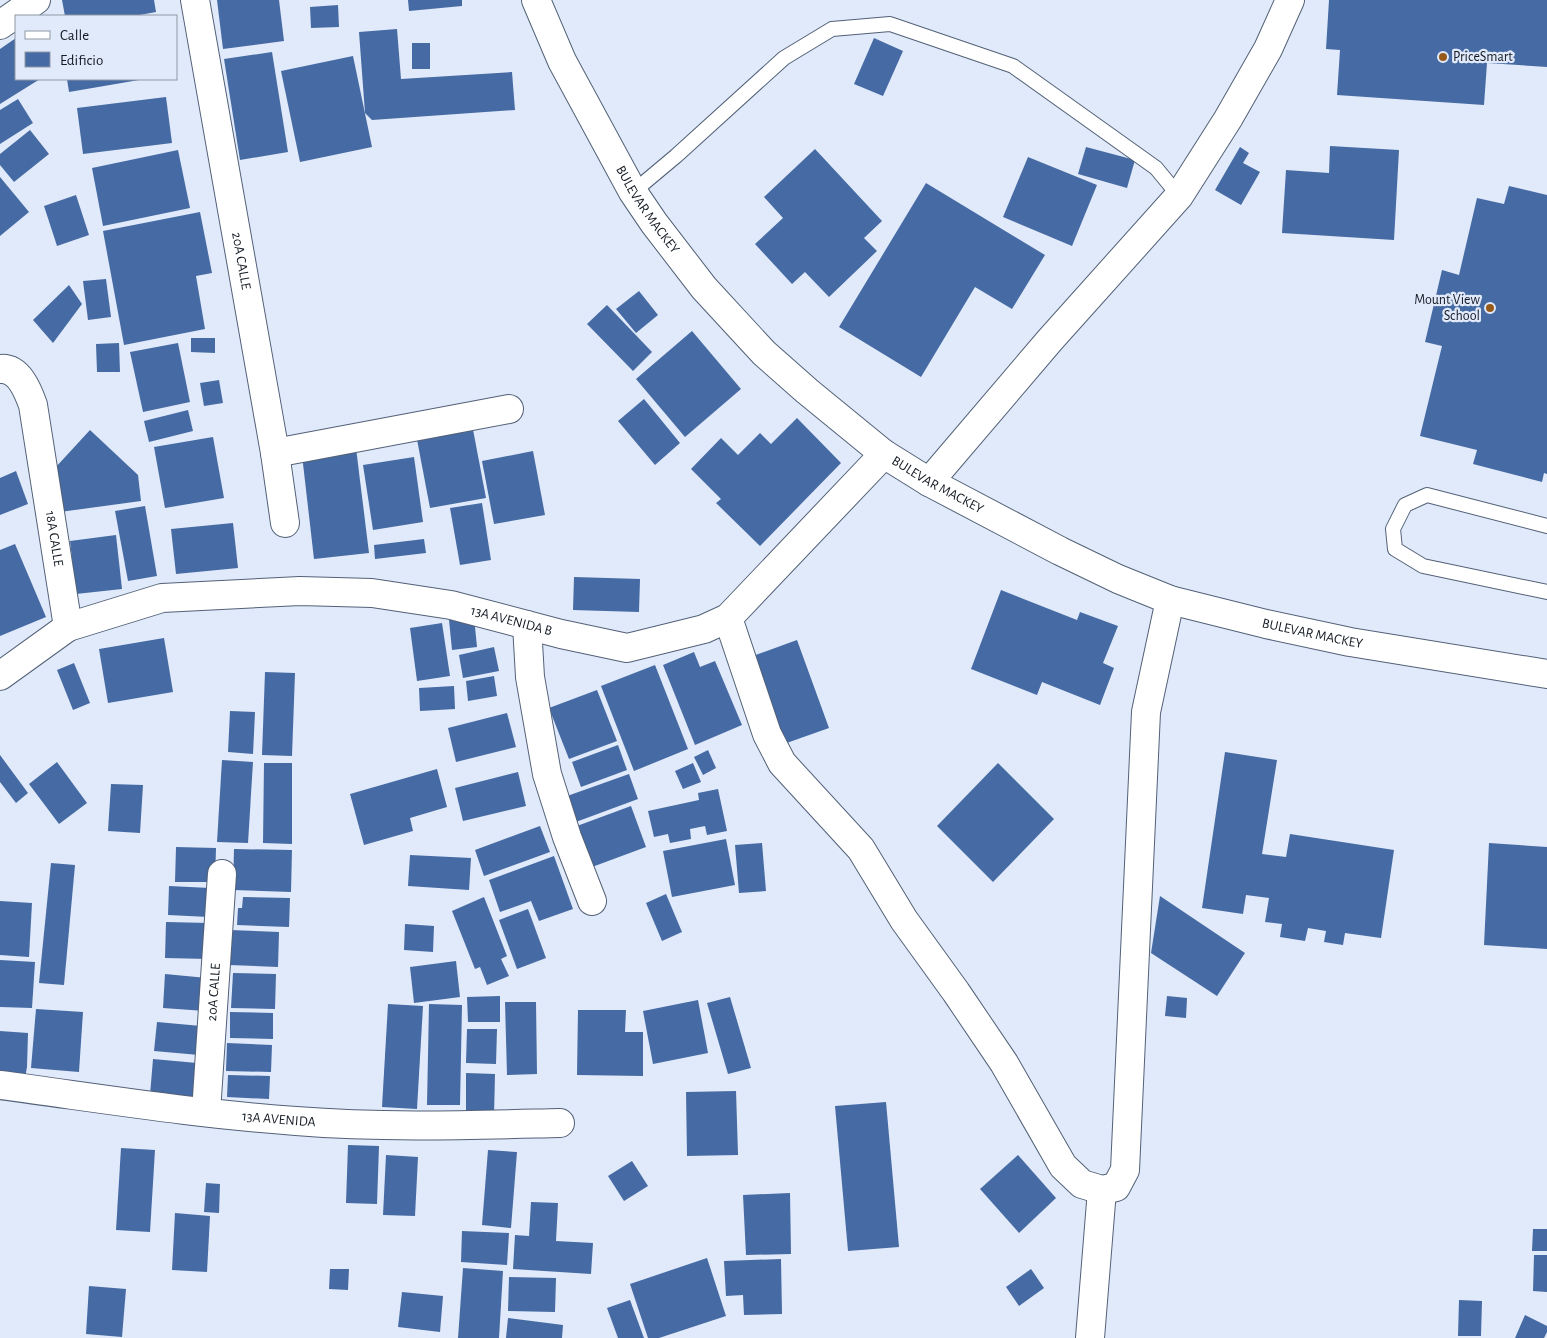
<svg xmlns="http://www.w3.org/2000/svg" width="1547" height="1338" font-family="'Alegreya Sans',sans-serif">
<style>
.building{fill:#466aa3}
.lines{fill:none;stroke-linecap:round;stroke-linejoin:round}
.service-casing{stroke:#526177;stroke-width:16}
.minor-casing{stroke:#526177;stroke-width:30}
.tertiary-casing{stroke:#526177;stroke-width:30}
.secondary-casing{stroke:#526177;stroke-width:30}
.service{stroke:#fff;stroke-width:14}
.minor{stroke:#fff;stroke-width:28}
.tertiary{stroke:#fff;stroke-width:28}
.secondary{stroke:#fff;stroke-width:28}
.poi-dot{fill:#965b1b;stroke:#e0eafa;stroke-width:2}
.labels{text-anchor:middle;dominant-baseline:central;stroke-width:4.5;stroke-linejoin:round;paint-order:stroke}
.poi-label{font-size:14px;fill:#141a23;stroke:#e0eafa;text-anchor:start}
.street-label{font-size:14px;fill:#141a23;stroke:#e0eafa}
</style>
<rect width="100%" height="100%" fill="#e0eafa"/>
<g class="building">
<polygon points="62,0 154,0 156,12 134,16 65,16"/>
<polygon points="217,0 279,0 284,41 223,49"/>
<polygon points="408,0 462,0 462,6 409,11"/>
<polygon points="1329,0 1547,0 1547,67 1487,63 1484,105 1337,95 1340,50 1326,49"/>
<polygon points="338,5 339,27 311,28 310,7"/>
<polygon points="397,29 401,79 512,72 515,110 372,120 365,113 359,32"/>
<polygon points="16,38 16,79 40,79 0,104 0,49"/>
<polygon points="874,38 903,51 883,96 854,84"/>
<rect x="412" y="43" width="18" height="26"/>
<polygon points="272,52 288,152 240,160 224,59"/>
<polygon points="353,56 372,147 300,162 281,71"/>
<polygon points="67,79 139,79 139,80 69,92"/>
<polygon points="166,97 172,143 83,154 77,108"/>
<polygon points="18,99 33,123 0,144 0,110"/>
<polygon points="30,130 49,154 14,182 0,165 0,154"/>
<polygon points="1330,146 1399,150 1394,240 1282,233 1286,170 1329,173"/>
<polygon points="1086,147 1135,160 1127,188 1078,174"/>
<polygon points="1240,147 1249,153 1243,163 1260,172 1241,205 1215,190"/>
<polygon points="815,149 882,221 864,238 877,251 829,297 805,272 792,284 755,244 783,218 764,197"/>
<polygon points="178,150 190,208 103,226 92,168"/>
<polygon points="1028,157 1097,185 1072,246 1003,217"/>
<polygon points="0,177 29,212 0,236"/>
<polygon points="926,183 1045,255 1012,309 975,287 921,377 839,327"/>
<polygon points="1509,186 1547,195 1547,474 1544,473 1542,482 1473,464 1477,450 1420,436 1442,346 1425,342 1442,270 1459,275 1477,198 1504,204"/>
<polygon points="76,195 89,235 57,246 44,206"/>
<polygon points="200,212 212,273 196,276 205,329 124,345 103,231"/>
<polygon points="106,279 111,317 88,320 83,281"/>
<polygon points="69,285 82,304 53,343 33,320"/>
<polygon points="639,291 658,315 636,333 616,309"/>
<polygon points="607,305 652,352 633,371 587,324"/>
<polygon points="692,331 741,389 685,437 636,379"/>
<polygon points="191,338 215,338 215,353 191,352"/>
<polygon points="119,343 120,372 97,372 96,344"/>
<polygon points="178,343 190,402 143,412 130,352"/>
<polygon points="219,380 223,403 204,406 200,383"/>
<polygon points="644,399 680,443 655,465 618,421"/>
<polygon points="188,410 193,431 149,442 144,421"/>
<polygon points="797,418 841,463 760,546 716,503 721,499 691,469 721,438 738,455 760,433 771,444"/>
<polygon points="471,419 486,498 430,508 415,429"/>
<polygon points="90,430 138,475 141,501 60,512 55,468"/>
<polygon points="213,437 224,498 165,508 154,447"/>
<polygon points="356,448 369,553 314,559 302,455"/>
<polygon points="533,451 545,515 494,524 482,461"/>
<polygon points="414,457 423,522 373,530 363,465"/>
<polygon points="16,471 28,504 0,515 0,478"/>
<polygon points="482,503 491,560 460,565 450,508"/>
<polygon points="145,506 157,576 128,581 115,511"/>
<polygon points="233,523 238,568 176,574 171,529"/>
<polygon points="116,535 122,589 76,594 70,541"/>
<polygon points="424,539 426,553 375,559 374,545"/>
<polygon points="15,544 46,617 0,636 0,550"/>
<polygon points="574,577 640,579 639,612 573,610"/>
<polygon points="1001,590 1077,620 1080,612 1118,626 1103,663 1114,668 1100,705 1042,682 1037,695 971,669"/>
<polygon points="474,617 477,647 452,650 449,620"/>
<polygon points="442,623 450,676 417,681 410,628"/>
<polygon points="164,638 173,692 108,703 99,649"/>
<polygon points="797,640 829,728 781,745 750,657"/>
<polygon points="494,647 499,671 463,678 459,655"/>
<polygon points="694,652 700,667 715,661 742,725 695,745 663,665"/>
<polygon points="74,663 90,703 73,710 57,670"/>
<polygon points="655,665 688,749 634,771 601,686"/>
<polygon points="265,672 295,673 292,756 262,755"/>
<polygon points="494,676 497,696 468,701 466,681"/>
<polygon points="454,686 455,709 420,711 419,688"/>
<polygon points="597,690 617,741 569,759 549,708"/>
<polygon points="230,711 255,712 253,754 228,752"/>
<polygon points="507,713 516,747 456,762 448,728"/>
<polygon points="618,745 627,770 581,787 572,762"/>
<polygon points="708,750 716,768 703,775 694,757"/>
<polygon points="1225,752 1277,760 1262,854 1286,857 1290,834 1394,850 1381,938 1345,933 1343,945 1324,942 1326,931 1308,928 1305,941 1280,937 1282,924 1265,922 1269,898 1246,895 1243,914 1202,908"/>
<polygon points="0,755 28,793 16,803 0,782"/>
<polygon points="222,760 253,762 248,843 217,842"/>
<polygon points="57,762 87,803 59,824 29,784"/>
<polygon points="264,763 292,763 292,844 263,843"/>
<polygon points="693,763 701,782 683,789 675,771"/>
<polygon points="998,763 1054,819 993,882 937,826"/>
<polygon points="437,769 447,807 410,818 413,831 364,845 350,794"/>
<polygon points="518,772 526,806 463,821 455,788"/>
<polygon points="629,774 638,799 565,826 556,800"/>
<polygon points="111,784 143,785 140,833 108,831"/>
<polygon points="718,789 727,831 707,835 705,826 690,829 691,839 670,843 668,834 654,837 648,811 699,800 698,793"/>
<polygon points="631,806 646,847 592,867 577,826"/>
<polygon points="540,826 550,852 484,876 475,850"/>
<polygon points="726,839 735,885 672,897 663,851"/>
<polygon points="762,843 766,891 739,893 735,845"/>
<polygon points="1489,843 1547,847 1547,949 1484,945"/>
<polygon points="176,847 216,848 215,882 175,882"/>
<polygon points="234,849 292,850 291,892 233,890"/>
<polygon points="410,855 471,858 469,890 408,886"/>
<polygon points="554,856 573,909 539,921 531,901 500,912 489,880"/>
<polygon points="51,863 75,865 64,985 39,983"/>
<polygon points="169,886 210,888 209,917 168,915"/>
<polygon points="666,894 682,932 662,941 646,903"/>
<polygon points="1160,896 1245,953 1217,996 1151,953"/>
<polygon points="243,897 290,898 289,927 237,925 238,908 242,908"/>
<polygon points="484,897 507,956 501,959 509,976 487,985 480,967 475,969 452,911"/>
<polygon points="0,901 32,903 29,957 0,955"/>
<polygon points="528,909 546,958 517,969 499,920"/>
<polygon points="166,922 209,923 209,959 165,958"/>
<polygon points="405,924 434,926 433,952 404,950"/>
<polygon points="230,930 279,932 278,967 229,965"/>
<polygon points="0,960 35,962 32,1008 0,1007"/>
<polygon points="456,961 460,997 414,1003 410,967"/>
<polygon points="233,973 276,974 275,1009 231,1008"/>
<polygon points="165,974 207,978 205,1011 163,1008"/>
<polygon points="500,996 500,1022 468,1022 467,997"/>
<polygon points="1167,996 1187,998 1186,1018 1165,1016"/>
<polygon points="730,997 751,1068 728,1074 707,1003"/>
<polygon points="698,1000 708,1053 653,1064 643,1011"/>
<polygon points="505,1002 536,1002 537,1074 507,1075"/>
<polygon points="388,1004 423,1006 417,1109 382,1107"/>
<polygon points="429,1004 462,1005 460,1105 427,1105"/>
<polygon points="36,1009 83,1012 79,1072 31,1068"/>
<polygon points="578,1010 626,1010 625,1032 643,1032 643,1076 577,1075"/>
<polygon points="230,1012 273,1013 273,1039 230,1038"/>
<polygon points="157,1022 201,1026 199,1055 154,1051"/>
<polygon points="467,1029 497,1029 496,1064 466,1063"/>
<polygon points="0,1031 28,1033 27,1067 24,1083 0,1081"/>
<polygon points="227,1043 272,1045 271,1072 226,1071"/>
<polygon points="153,1059 197,1063 195,1099 150,1095"/>
<polygon points="466,1073 495,1074 494,1116 466,1116"/>
<polygon points="228,1075 270,1076 269,1099 227,1097"/>
<polygon points="736,1091 738,1155 687,1156 686,1092"/>
<polygon points="886,1102 899,1247 848,1251 835,1106"/>
<polygon points="348,1145 379,1146 377,1204 346,1203"/>
<polygon points="121,1148 155,1150 150,1232 116,1230"/>
<polygon points="488,1150 517,1152 511,1228 482,1225"/>
<polygon points="386,1155 418,1157 415,1216 383,1215"/>
<polygon points="1018,1155 1056,1198 1019,1233 980,1189"/>
<polygon points="632,1161 648,1186 624,1201 608,1176"/>
<polygon points="206,1183 220,1184 219,1213 204,1212"/>
<polygon points="790,1193 791,1254 746,1255 743,1195"/>
<polygon points="531,1202 558,1203 556,1241 593,1243 591,1274 513,1269 515,1235 529,1236"/>
<polygon points="175,1213 210,1216 207,1272 172,1270"/>
<polygon points="1533,1229 1547,1229 1547,1251 1532,1251"/>
<polygon points="462,1231 509,1233 507,1265 461,1262"/>
<polygon points="1534,1255 1547,1255 1547,1292 1533,1291"/>
<polygon points="707,1258 726,1316 659,1338 648,1338 630,1284"/>
<polygon points="781,1259 782,1314 744,1315 743,1295 726,1296 724,1261"/>
<polygon points="463,1268 503,1271 499,1338 458,1338"/>
<polygon points="330,1269 349,1269 348,1290 329,1289"/>
<polygon points="1031,1269 1044,1288 1019,1306 1006,1287"/>
<polygon points="509,1277 556,1278 555,1312 508,1311"/>
<polygon points="89,1286 126,1289 122,1337 86,1334"/>
<polygon points="402,1292 443,1296 440,1332 398,1327"/>
<polygon points="630,1300 644,1338 618,1338 607,1308"/>
<polygon points="1459,1300 1482,1301 1481,1336 1458,1336"/>
<polygon points="1525,1315 1547,1326 1547,1332 1544,1338 1515,1338"/>
<polygon points="508,1318 563,1325 562,1338 506,1338"/>
</g>
<g class="lines">
<defs>
<g id="service">
<polyline points="633,192 676,156 784,58 832,29 890,24 1013,66 1156,168 1179,196"/>
<polyline points="1547,526 1427,495 1405,505 1393,529 1395,549 1423,566 1547,592"/>
</g>
<g id="minor">
<path id="s1" d="M195,0L275,453L285,523"/>
<polyline points="0,25 36,0"/>
<path id="s2" d="M0,369C19,367 28,391 33,405L68,627L0,676"/>
<polyline points="275,453 509,409"/>
<polyline points="728,618 767,734 782,763 861,849 904,920 956,992 1004,1063 1063,1166 1082,1184 1102,1190 1116,1187 1125,1170 1146,712 1170,600"/>
<polyline points="527,625 530,677 547,774 567,837 592,901"/>
<path id="s3" d="M68,627L162,598L300,591L372,593L451,605L561,634L627,648L704,629L728,618L884,454"/>
<path id="s4" d="M0,1085C98,1098 197,1114 296,1121C384,1128 472,1125 560,1123"/>
<path id="s5" d="M206,1112L222,874"/>
<polyline points="1090,1338 1102,1190"/>
</g>
<polyline id="tertiary" points="929,482 1050,340 1179,196 1228,119 1268,49 1290,0"/>
<g id="secondary">
<path id="s6" d="M536,0L562,61L633,192L654,223L704,288L764,353L807,391L884,454L929,482L1060,551L1118,579L1170,600L1266,624L1350,642L1547,674"/>
</g>
</defs>
<use href="#service" class="service-casing"/>
<use href="#minor" class="minor-casing"/>
<use href="#tertiary" class="tertiary-casing"/>
<use href="#secondary" class="secondary-casing"/>
<use href="#service" class="service"/>
<use href="#minor" class="minor"/>
<use href="#tertiary" class="tertiary"/>
<use href="#secondary" class="secondary"/>
</g>
<g class="poi-dot">
<circle cx="1443" cy="57" r="5"/>
<circle cx="1490" cy="308" r="5"/>
</g>
<g class="labels">
<g class="poi-label">
<text x="1453" y="57">PriceSmart</text>
<text x="1480" y="300" text-anchor="end">Mount View<tspan x="1480" dy="16">School</tspan></text>
</g>
<g class="street-label">
<text stroke="none"><textPath href="#s6" startOffset="238">BULEVAR MACKEY</textPath></text>
<text stroke="none"><textPath href="#s1" startOffset="265">20A CALLE</textPath></text>
<text stroke="none"><textPath href="#s6" startOffset="642">BULEVAR MACKEY</textPath></text>
<text stroke="none"><textPath href="#s2" startOffset="188">18A CALLE</textPath></text>
<text stroke="none"><textPath href="#s3" startOffset="451">13A AVENIDA B</textPath></text>
<text stroke="none"><textPath href="#s6" startOffset="1048">BULEVAR MACKEY</textPath></text>
<text stroke="none"><textPath href="#s5" startOffset="120">20A CALLE</textPath></text>
<text stroke="none"><textPath href="#s4" startOffset="281">13A AVENIDA</textPath></text>
</g>
</g>
<rect x="15" y="15" width="162" height="65" fill="#e0eafa" stroke="#8e97a4"/>
<rect x="25" y="31" width="25" height="8" fill="#ffffff" stroke="#8e97a4"/>
<text x="60" y="40" font-size="15" fill="#141a23">Calle</text>
<rect x="25" y="52" width="25" height="15" fill="#466aa3" stroke="#8e97a4"/>
<text x="60" y="65" font-size="15" fill="#141a23">Edificio</text>
</svg>
